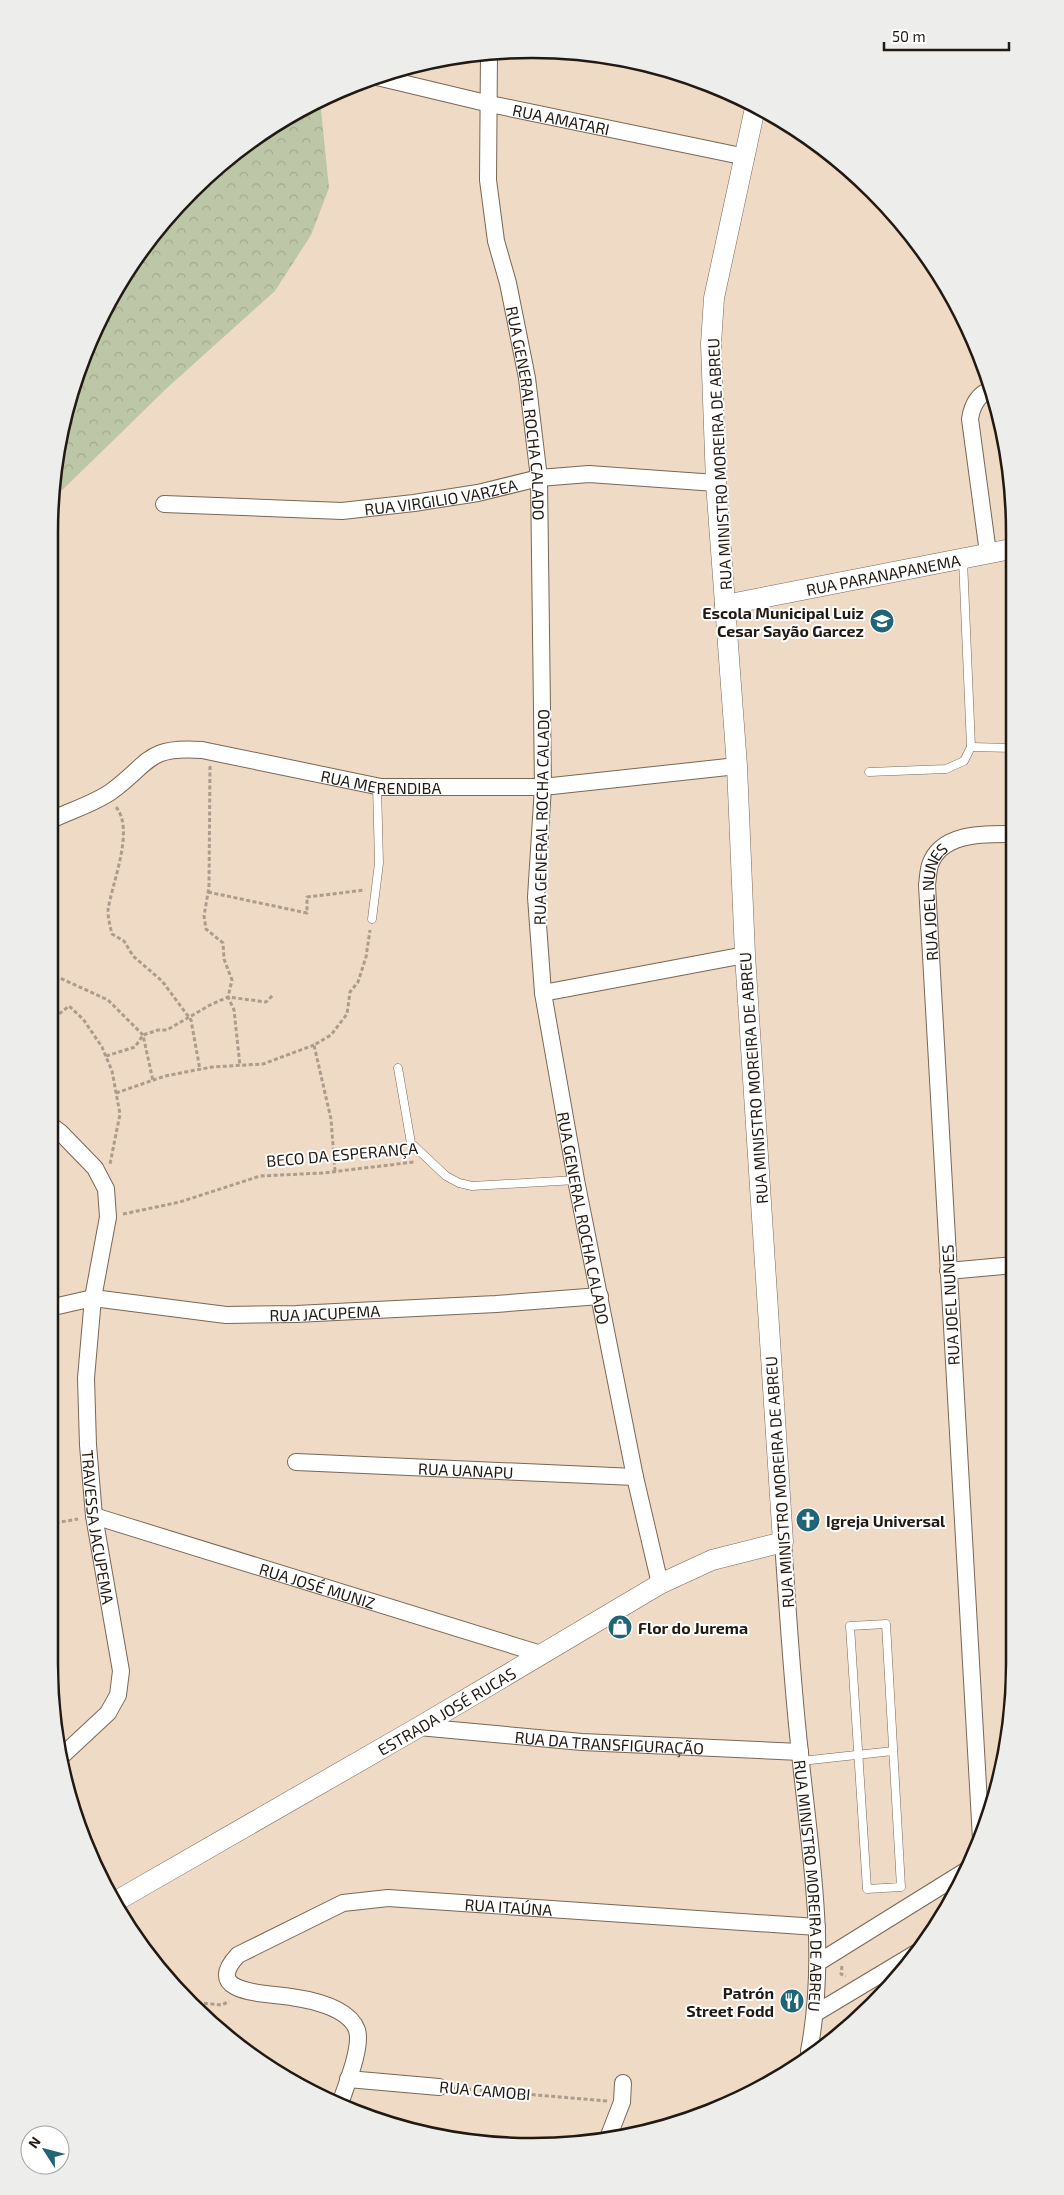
<svg xmlns="http://www.w3.org/2000/svg" width="1064" height="2195" font-family="'Exo 2',sans-serif">
<style>
.forest{fill:url(#forest-crowns)}
.lines{fill:none;stroke-linecap:round;stroke-linejoin:round}
.service-casing{stroke:#796755;stroke-width:9}
.minor-casing{stroke:#796755;stroke-width:18}
.tertiary-casing{stroke:#796755;stroke-width:21}
.path{stroke:#ad9c8c;stroke-width:3;stroke-dasharray:4 2.5;stroke-linecap:butt}
.service{stroke:#fff;stroke-width:8}
.minor{stroke:#fff;stroke-width:16}
.tertiary{stroke:#fff;stroke-width:20}
.labels{text-anchor:middle;dominant-baseline:central;stroke-width:4;stroke-linejoin:round;paint-order:stroke}
.street-label{font-size:16px;fill:#211912;stroke:#fff}
.poi-label{font-size:16px;font-weight:bold;fill:#211912;stroke:#fff;text-anchor:end}
.rim{fill:none;stroke:#211912;stroke-width:2.5}
</style>
<defs>
<pattern id="forest-crowns" width="20" height="18" patternUnits="userSpaceOnUse" patternTransform="scale(1.25)"><rect width="20" height="18" fill="#bdc7a8"/><path d="M2 6a3 3 0 1 1 6 0M12 15a3 3 0 1 1 6 0" fill="none" stroke="#a2aa90"/></pattern>
</defs>
<rect width="100%" height="100%" fill="#efdac6"/>
<path class="forest" d="M320,100L329,188L311,235L275,291L167,388L52,500C54,479 54,456 59,436C89,309 156,206 263,131C280,119 301,110 320,100Z"/>
<g class="lines">
<defs>
<g id="service">
<polyline points="971,747 1012,748"/>
<polyline points="869,772 946,769 964,761 971,747 963,560"/>
<polyline points="372,919 379,863 377,786"/>
<polyline points="398,1068 411,1143 446,1176 459,1183 472,1186 576,1180"/>
<polygon points="886,1624 901,1887 867,1889 850,1626"/>
<polyline points="801,1761 893,1751"/>
</g>
<g id="minor">
<path id="s1" d="M489,53L488,180L496,241L508,283L527,378L539,478L543,787L536,897L543,993L576,1180L635,1477L660,1584"/>
<path id="s2" d="M377,77L490,104L746,157"/>
<path id="s3" d="M164,504L342,511L414,503L478,493L539,478L589,474L716,483"/>
<path d="M988,553L970,419C972,406 977,395 990,390"/>
<path id="s4" d="M49,821C69,811 94,804 112,791C151,762 147,746 202,750L381,787H543L737,766"/>
<polyline points="543,993 745,955"/>
<path id="s5" d="M49,1124L61,1133L95,1168L106,1189L108,1217L93,1298L86,1378L88,1445L94,1516L121,1671L118,1695L108,1713L64,1754"/>
<polyline points="948,1271 1014,1265"/>
<path id="s6" d="M49,1308L93,1298L226,1315L296,1314L496,1304L600,1296"/>
<path id="s7" d="M296,1462L635,1477"/>
<path id="s8" d="M94,1516L541,1654"/>
<path id="s9" d="M783,1542C788,1612 792,1683 800,1753C810,1852 828,1953 809,2051"/>
<path id="s10" d="M419,1727L582,1742L800,1752"/>
<path id="s11" d="M981,1839L927,885C928,879 928,871 930,865C941,832 985,834 1012,834"/>
<polyline points="819,1962 967,1870"/>
<polyline points="816,2013 916,1953"/>
<polyline points="348,2079 439,2087"/>
<path id="s12" d="M341,2101C347,2083 362,2047 357,2030C349,2008 312,2000 291,1997C270,1993 200,1995 238,1955L343,1903L388,1898L817,1927"/>
<polyline points="608,2138 622,2102 623,2083"/>
</g>
<g id="tertiary">
<path id="s13" d="M725,605L1011,549"/>
<path id="s14" d="M118,1900L419,1727L660,1584L712,1560L783,1542L745,955L737,766L716,483L711,344L714,298L755,108"/>
</g>
</defs>
<use href="#service" class="service-casing"/>
<use href="#minor" class="minor-casing"/>
<use href="#tertiary" class="tertiary-casing"/>
<g class="path">
<polyline points="210,766 209,887 204,916 206,929 223,943 224,959 232,980 228,997 234,1010 240,1066"/>
<path d="M116,807C135,830 112,883 108,910C108,918 110,926 112,934L124,941L133,956L162,981L191,1020L200,1070"/>
<polyline points="208,892 307,913 307,897 365,890"/>
<polyline points="49,973 108,1000 143,1035 153,1081"/>
<polyline points="49,1022 69,1006 83,1019 102,1047 112,1071 120,1114 110,1164"/>
<polyline points="106,1056 135,1047 143,1035 158,1030 167,1030 210,1005 228,997 266,1002 273,995"/>
<polyline points="116,1093 165,1076 212,1067 263,1064 314,1045"/>
<polyline points="335,1171 331,1119 314,1045 331,1035 347,1014 350,992 358,982 366,957 370,930"/>
<polyline points="123,1214 180,1202 260,1176 323,1173 414,1162"/>
<polyline points="49,1524 78,1519"/>
<polyline points="920,1937 936,1927"/>
<polyline points="842,1966 841,1974 846,1976"/>
<polyline points="191,2002 222,2005 229,2001"/>
<polyline points="454,2088 607,2101"/>
</g>
<use href="#service" class="service"/>
<use href="#minor" class="minor"/>
<use href="#tertiary" class="tertiary"/>
</g>
<defs>
<symbol id="school-disc" viewBox="-11 -11 22 22"><circle r="9.5" fill="#206576" stroke="#fff"/><path d="M0-5L7-2L0 1L-7-2ZM-4 1L0 2.5L4 1V4Q0 6-4 4Z" fill="#fff"/></symbol>
<symbol id="church-disc" viewBox="-11 -11 22 22"><circle r="9.5" fill="#206576" stroke="#fff"/><path d="M-1.2-6h2.4v3.5h3.3v2.4h-3.3V6h-2.4V-.1h-3.3v-2.4h3.3Z" fill="#fff"/></symbol>
<symbol id="shop-disc" viewBox="-11 -11 22 22"><circle r="9.5" fill="#206576" stroke="#fff"/><path d="M-5-2.5h2.3a2.7 3.5 0 0 1 5.4 0H5L5.5 6h-11ZM-1.5-2.5h3a1.5 2.3 0 0 0-3 0Z" fill="#fff"/></symbol>
<symbol id="restaurant-disc" viewBox="-11 -11 22 22"><circle r="9.5" fill="#206576" stroke="#fff"/><path d="M-5-6h1v4h1v-4h1v4h1v-4h1v5L-1.5 .5V6h-2V.5L-5-1ZM5-6V6H3V1.5H1.5Q1.5-4 5-6Z" fill="#fff"/></symbol>
</defs>
<g fill-rule="evenodd">
<use href="#school-disc" x="868" y="607" width="28" height="28"/>
<use href="#church-disc" x="794" y="1506" width="28" height="28"/>
<use href="#shop-disc" x="606" y="1613" width="28" height="28"/>
<use href="#restaurant-disc" x="778" y="1987" width="28" height="28"/>
</g>
<g class="labels">
<g class="street-label">
<text stroke="none"><textPath href="#s2" startOffset="189">RUA AMATARI</textPath></text>
<text stroke="none"><textPath href="#s1" startOffset="364">RUA GENERAL ROCHA CALADO</textPath></text>
<text transform="translate(719 464) rotate(-93)">RUA MINISTRO MOREIRA DE ABREU</text>
<text stroke="none"><textPath href="#s3" startOffset="278">RUA VIRGILIO VARZEA</textPath></text>
<text stroke="none"><textPath href="#s13" startOffset="161">RUA PARANAPANEMA</textPath></text>
<text stroke="none"><textPath href="#s4" startOffset="356">RUA MERENDIBA</textPath></text>
<text transform="translate(541 817) rotate(-89)">RUA GENERAL ROCHA CALADO</text>
<text stroke="none"><textPath href="#s11" startOffset="940">RUA JOEL NUNES</textPath></text>
<text transform="translate(753 1078) rotate(-94)">RUA MINISTRO MOREIRA DE ABREU</text>
<text transform="translate(342 1154) rotate(-5)">BECO DA ESPERANÇA</text>
<text stroke="none"><textPath href="#s1" startOffset="1174">RUA GENERAL ROCHA CALADO</textPath></text>
<text transform="translate(950 1305) rotate(-93)">RUA JOEL NUNES</text>
<text stroke="none"><textPath href="#s6" startOffset="278">RUA JACUPEMA</textPath></text>
<text stroke="none"><textPath href="#s7" startOffset="170">RUA UANAPU</textPath></text>
<text transform="translate(779 1482) rotate(-94)">RUA MINISTRO MOREIRA DE ABREU</text>
<text stroke="none"><textPath href="#s5" startOffset="428">TRAVESSA JACUPEMA</textPath></text>
<text stroke="none"><textPath href="#s8" startOffset="234">RUA JOSÉ MUNIZ</textPath></text>
<text stroke="none"><textPath href="#s14" startOffset="379">ESTRADA JOSÉ RUCAS</textPath></text>
<text stroke="none"><textPath href="#s10" startOffset="191">RUA DA TRANSFIGURAÇÃO</textPath></text>
<text stroke="none"><textPath href="#s9" startOffset="345">RUA MINISTRO MOREIRA DE ABREU</textPath></text>
<text stroke="none"><textPath href="#s12" startOffset="529">RUA ITAÚNA</textPath></text>
<text transform="translate(485 2090) rotate(5)">RUA CAMOBI</text>
</g>
<g class="poi-label">
<text x="864" y="612">Escola Municipal Luiz<tspan x="864" dy="18">Cesar Sayão Garcez</tspan></text>
<text x="826" y="1520" text-anchor="start">Igreja Universal</text>
<text x="638" y="1627" text-anchor="start">Flor do Jurema</text>
<text x="774" y="1992">Patrón<tspan x="774" dy="18">Street Fodd</tspan></text>
</g>
</g>
<path d="M0 0H1064V2195H0ZM532 58H532A474 474 0 0 1 1006 532V1664A474 474 0 0 1 532 2138H532A474 474 0 0 1 58 1664V532A474 474 0 0 1 532 58Z" fill="#ededec" fill-rule="evenodd"/>
<path class="rim" d="M532 58H532A474 474 0 0 1 1006 532V1664A474 474 0 0 1 532 2138H532A474 474 0 0 1 58 1664V532A474 474 0 0 1 532 58Z"/>
<g transform="translate(45 2150) rotate(306)"><circle r="24" fill="#ffffff" stroke="#a6a3a0"/>
<path d="M0-4L9 19L0 12L-9 19Z" fill="#206576"/>
<text y="-8" font-size="14" font-weight="bold" text-anchor="middle" fill="#211912">N</text>
</g>
<path d="M884 42v8h125v-8" fill="none" stroke="#211912" stroke-width="2.5"/>
<text x="892" y="42" font-size="15" fill="#211912" stroke="#ffffff" stroke-width="4" paint-order="stroke">50 m</text>
</svg>
